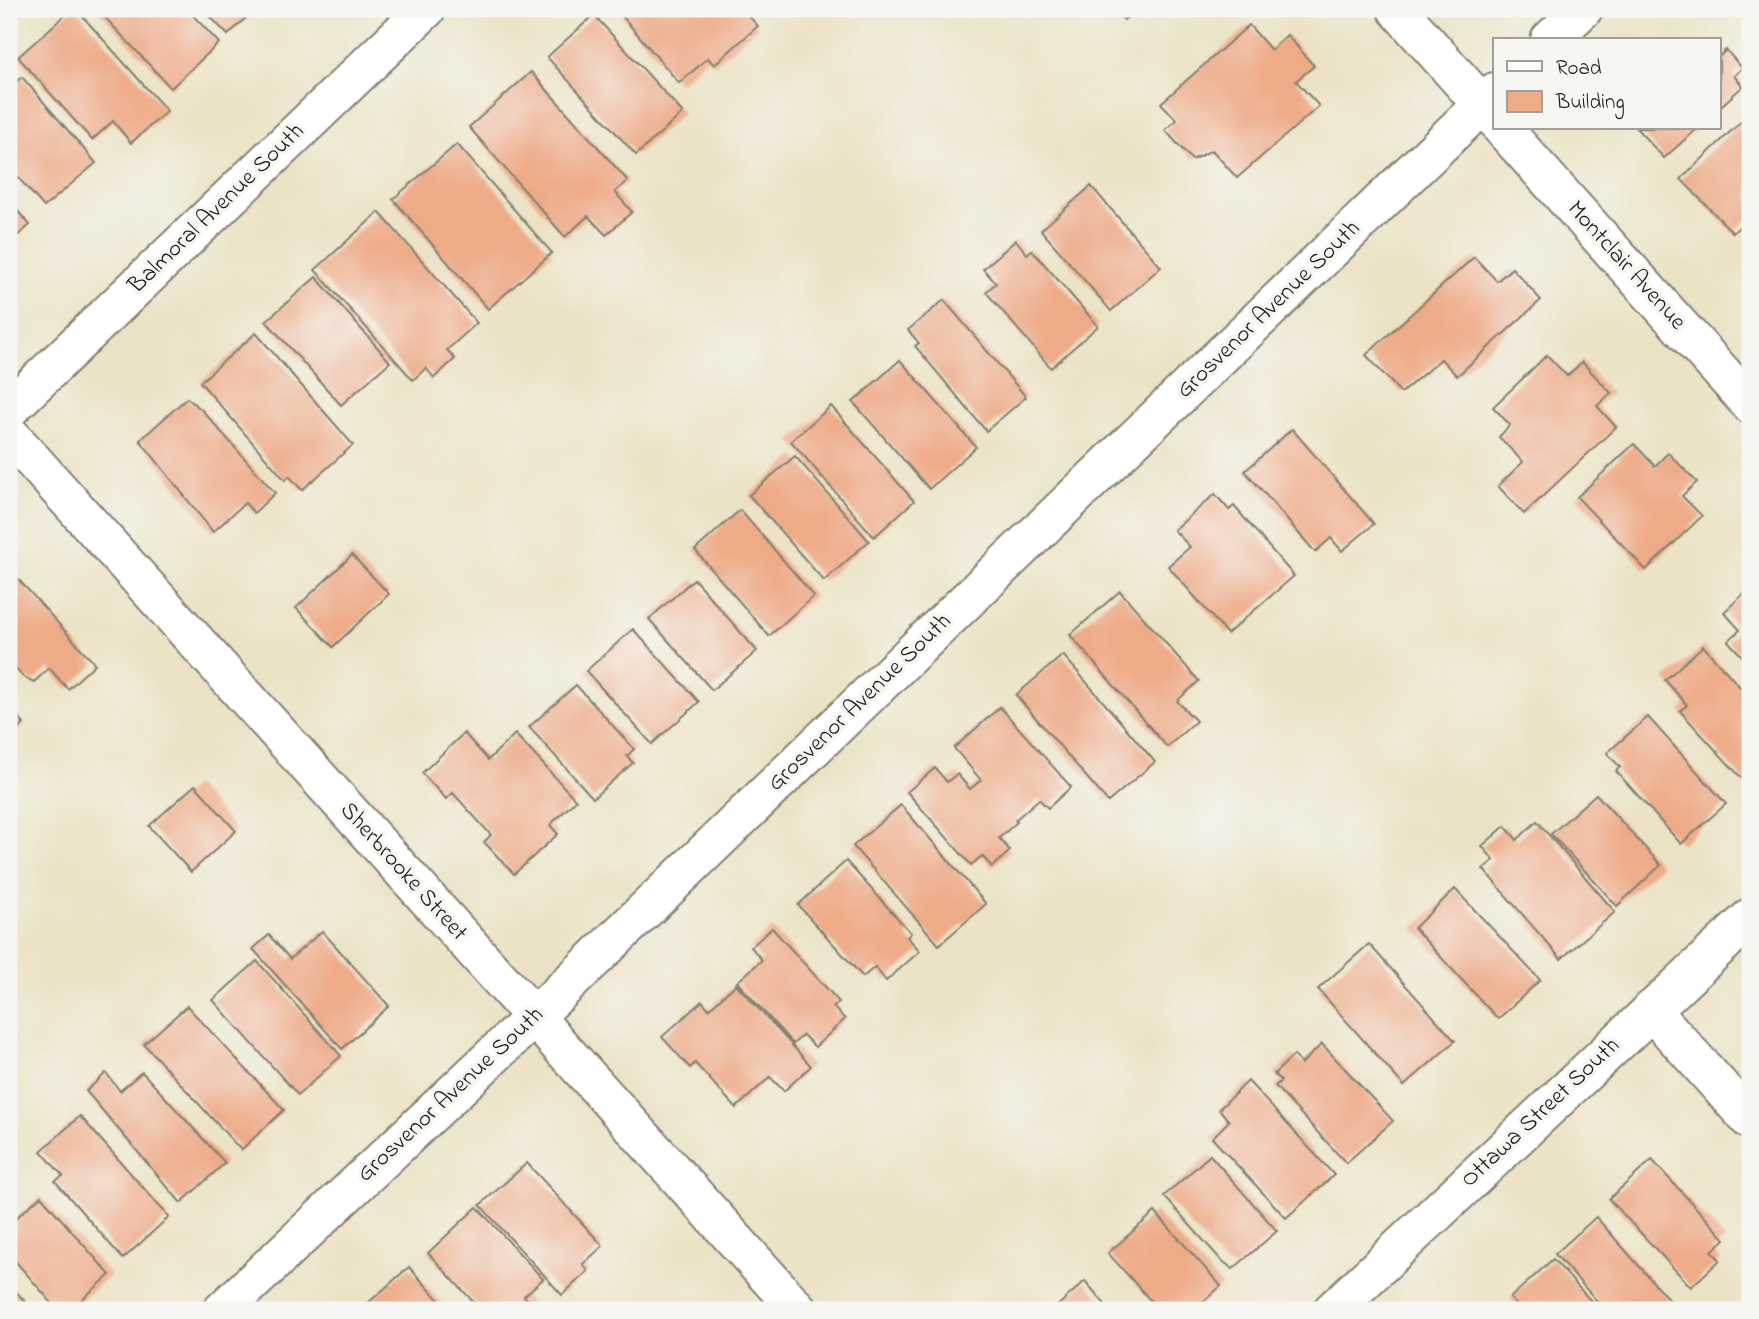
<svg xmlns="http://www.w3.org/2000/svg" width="1759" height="1319" font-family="'Indie Flower',sans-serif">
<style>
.building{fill:#eeab88}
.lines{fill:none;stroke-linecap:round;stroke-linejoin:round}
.street-casing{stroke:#848071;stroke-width:42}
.secondary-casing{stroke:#848071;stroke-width:42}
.street{stroke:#fff;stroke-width:38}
.secondary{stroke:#fff;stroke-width:38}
.labels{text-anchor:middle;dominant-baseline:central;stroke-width:7;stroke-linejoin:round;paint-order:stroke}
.street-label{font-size:24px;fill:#1c1c1c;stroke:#f6f6f2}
</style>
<rect width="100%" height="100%" fill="#f6f6f2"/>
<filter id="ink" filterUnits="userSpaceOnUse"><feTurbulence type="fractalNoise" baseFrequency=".0143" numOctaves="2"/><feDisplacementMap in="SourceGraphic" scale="14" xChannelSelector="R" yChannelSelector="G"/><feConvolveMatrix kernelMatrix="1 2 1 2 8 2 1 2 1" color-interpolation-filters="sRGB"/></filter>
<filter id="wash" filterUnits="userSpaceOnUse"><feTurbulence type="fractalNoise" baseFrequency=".00686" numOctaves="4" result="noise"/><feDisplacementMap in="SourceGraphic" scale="28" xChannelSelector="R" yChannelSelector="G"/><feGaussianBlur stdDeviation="1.57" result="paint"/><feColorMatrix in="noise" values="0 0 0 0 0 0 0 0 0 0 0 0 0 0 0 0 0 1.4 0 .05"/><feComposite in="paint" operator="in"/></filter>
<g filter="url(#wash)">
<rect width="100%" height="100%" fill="#ece3c6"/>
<g id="blocks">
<g class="building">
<polygon points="72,9 76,9 167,111 131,143 113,121 92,140 18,57"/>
<polygon points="97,9 187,9 219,43 171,88"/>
<polygon points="203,9 255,9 228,35"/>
<polygon points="630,9 742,9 758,26 714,65 708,58 679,83 622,16"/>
<polygon points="1113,9 1137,9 1124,20"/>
<polygon points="594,15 683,113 636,155 547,57"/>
<polygon points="1249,25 1271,50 1287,35 1314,66 1296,81 1319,106 1237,178 1212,150 1192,160 1165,130 1177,120 1161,103"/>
<polygon points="1726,50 1742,68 1734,76 1743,86 1719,108 1719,57"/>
<polygon points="531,72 628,181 615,192 632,212 606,235 588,216 565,237 469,127"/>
<polygon points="22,77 96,163 44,207 9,167 9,88"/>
<polygon points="1750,113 1750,216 1733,233 1681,179"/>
<polygon points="1636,128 1698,128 1664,158"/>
<polygon points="457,144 552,253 488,309 393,199"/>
<polygon points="1091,186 1161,267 1111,311 1041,230"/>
<polygon points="9,201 30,225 9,243"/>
<polygon points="379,212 477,323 447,350 455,359 434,378 426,368 413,380 315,270"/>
<polygon points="1016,240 1027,254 1032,250 1098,326 1051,368 986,292 996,283 983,269"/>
<polygon points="1474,257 1497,281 1512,268 1541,300 1457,376 1441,359 1401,393 1366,355"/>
<polygon points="316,277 390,362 341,405 266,321"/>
<polygon points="944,300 1026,397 986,431 915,346 919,343 908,330"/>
<polygon points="256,333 353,445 302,490 289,476 285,480 200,382"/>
<polygon points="1547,355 1567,376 1582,362 1611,393 1597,406 1616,427 1524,514 1498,486 1523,462 1499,437 1510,425 1493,407"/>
<polygon points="900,360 976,447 929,489 853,402"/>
<polygon points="187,398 202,410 275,493 254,513 245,503 213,532 140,440"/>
<polygon points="831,406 914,501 874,537 791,441"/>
<polygon points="1292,429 1374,524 1342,551 1331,538 1315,552 1245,471"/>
<polygon points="1634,444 1655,466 1668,453 1697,482 1682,496 1702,516 1646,570 1577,497"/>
<polygon points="795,456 869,541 824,581 749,495"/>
<polygon points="1215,494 1229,510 1234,506 1294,576 1227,634 1168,566 1190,547 1174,530"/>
<polygon points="740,510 814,596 769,636 695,550"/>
<polygon points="352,555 389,594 333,647 296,608"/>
<polygon points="9,569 95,664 68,689 49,668 34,682 22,676 9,661"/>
<polygon points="694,579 757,651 712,690 649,619"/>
<polygon points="1750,588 1750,665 1728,641 1740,630 1724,612"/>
<polygon points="1120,591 1199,681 1177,701 1196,721 1167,747 1070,635"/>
<polygon points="633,629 699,702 652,744 586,671"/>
<polygon points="1703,646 1750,698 1750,779 1746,783 1680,711 1687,705 1665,680"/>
<polygon points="1063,655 1155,762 1108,802 1016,695"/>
<polygon points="576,685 634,749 627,756 633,763 593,798 529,727"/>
<polygon points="9,707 24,724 9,739"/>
<polygon points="1000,707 1071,787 1048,808 1039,799 1015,820 1017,822 999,838 1010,851 992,867 982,856 971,865 907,792 935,768 947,782 957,774 970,789 981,780 954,748"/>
<polygon points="1648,717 1726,804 1681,844 1616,771 1620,767 1607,753"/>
<polygon points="464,733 488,760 515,734 576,800 550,825 558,834 514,874 484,842 491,835 453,793 446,799 422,773"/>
<polygon points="195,785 236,831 191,872 149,826"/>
<polygon points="1596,794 1661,865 1617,906 1551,834"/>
<polygon points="901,805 986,904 939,945 853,846"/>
<polygon points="1537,821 1615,912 1561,959 1483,869 1494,860 1482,846 1505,826 1517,840"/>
<polygon points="846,861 911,933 907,937 920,951 886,981 875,967 863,977 798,905"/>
<polygon points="1455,889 1540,980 1498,1019 1414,928"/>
<polygon points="772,928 839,1002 833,1007 845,1019 815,1047 803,1035 793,1044 737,982 762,960 751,947"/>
<polygon points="322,931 389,1006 342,1049 253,949 269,935 290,959"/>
<polygon points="1369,944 1455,1041 1404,1086 1318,989"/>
<polygon points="257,961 341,1056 298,1095 213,1000"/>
<polygon points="736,984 811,1066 784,1091 770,1077 736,1108 695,1063 690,1068 662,1037 702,1001 709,1009"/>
<polygon points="187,1006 284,1110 241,1150 144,1044"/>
<polygon points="1322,1044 1393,1121 1346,1163 1275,1086 1281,1081 1274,1074 1294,1055 1301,1064"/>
<polygon points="142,1072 225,1163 181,1203 86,1091 106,1073 120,1091"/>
<polygon points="1248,1081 1334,1175 1286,1218 1212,1138 1229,1121 1219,1109"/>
<polygon points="80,1116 169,1217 123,1259 55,1181 63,1176 41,1151"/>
<polygon points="1210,1155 1277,1231 1233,1269 1221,1260 1164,1196"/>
<polygon points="1652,1160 1725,1239 1712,1251 1720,1260 1691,1287 1609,1199"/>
<polygon points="527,1163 603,1246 583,1264 588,1271 562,1295 480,1205"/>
<polygon points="41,1196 110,1275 70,1310 58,1310 9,1254 9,1224"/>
<polygon points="477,1207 543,1279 524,1296 537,1310 481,1310 428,1253"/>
<polygon points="1155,1212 1221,1286 1194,1310 1159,1310 1108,1253"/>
<polygon points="1596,1217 1677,1309 1675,1310 1605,1310 1555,1254"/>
<polygon points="1553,1259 1599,1310 1521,1310 1510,1298"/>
<polygon points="409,1267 448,1310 360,1310"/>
<polygon points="1085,1281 1110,1310 1053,1310"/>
<polygon points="9,1284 33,1310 9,1310"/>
</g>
</g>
</g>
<g filter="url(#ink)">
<use href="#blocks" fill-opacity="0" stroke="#848071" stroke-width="2"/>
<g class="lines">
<defs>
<g id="street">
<polyline points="1397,9 1495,119"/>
<polyline points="1550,40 1583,9"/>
<polyline points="1502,128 1750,404"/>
<polyline points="9,409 426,9"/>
<polyline points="9,434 798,1310"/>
<polyline points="1651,1010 1750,1120"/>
<polyline points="223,1310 534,1017 1495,92"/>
</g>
<polyline id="secondary" points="1333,1310 1750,918"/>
</defs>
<use href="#street" class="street-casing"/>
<use href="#secondary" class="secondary-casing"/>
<use href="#street" class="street"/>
<use href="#secondary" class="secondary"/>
</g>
</g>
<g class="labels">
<g class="street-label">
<text transform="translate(217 209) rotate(-44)">Balmoral Avenue South</text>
<text transform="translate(1626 266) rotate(48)">Montclair Avenue</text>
<text transform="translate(1269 310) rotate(-44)">Grosvenor Avenue South</text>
<text transform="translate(860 703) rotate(-44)">Grosvenor Avenue South</text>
<text transform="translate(403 872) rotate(48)">Sherbrooke Street</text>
<text transform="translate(451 1095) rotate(-43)">Grosvenor Avenue South</text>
<text transform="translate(1541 1113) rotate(-43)">Ottawa Street South</text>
</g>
</g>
<rect width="1759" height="1319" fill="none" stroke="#f6f6f2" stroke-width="35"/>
<rect x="1493" y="38" width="228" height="91" fill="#f6f6f2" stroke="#9f9f9c" stroke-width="2"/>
<rect x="1507" y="61" width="35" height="10" fill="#ffffff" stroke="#9f9f9c" stroke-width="2"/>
<text x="1556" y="74" font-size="21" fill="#1c1c1c">Road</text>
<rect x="1507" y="91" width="35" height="21" fill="#eeab88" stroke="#9f9f9c" stroke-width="2"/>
<text x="1556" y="108" font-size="21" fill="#1c1c1c">Building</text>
</svg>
